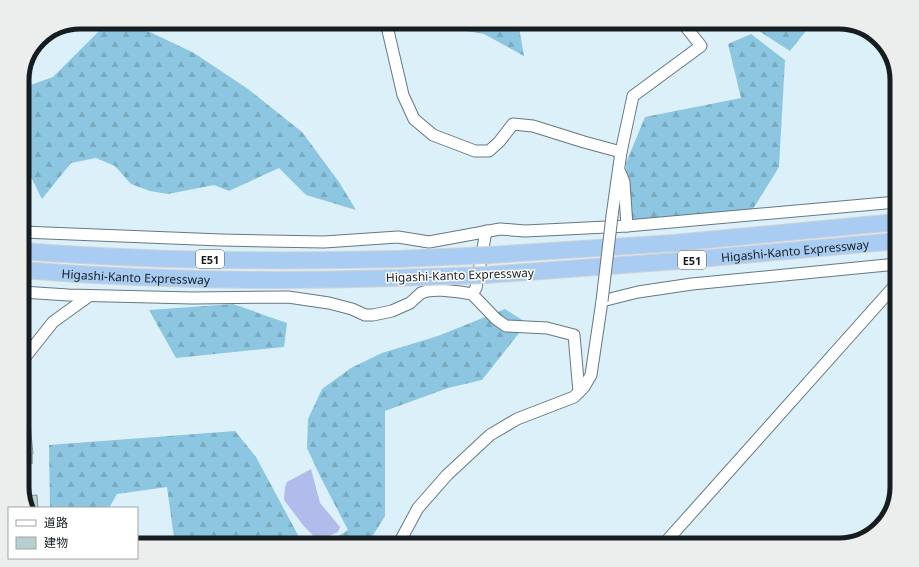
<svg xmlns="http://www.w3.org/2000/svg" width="919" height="567" font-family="'Noto Sans','Noto Sans JP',sans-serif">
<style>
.forest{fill:url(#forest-firs)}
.water{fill:#b1bbec}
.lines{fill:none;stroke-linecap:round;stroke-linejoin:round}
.minor-casing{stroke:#667881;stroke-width:13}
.highway-casing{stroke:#d0d2d3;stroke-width:18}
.minor{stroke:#fff;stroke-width:11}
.highway{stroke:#a9ccf3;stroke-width:16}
.minor-bridge-casing{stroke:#667881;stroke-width:13;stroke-linecap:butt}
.highway-bridge-casing{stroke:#d0d2d3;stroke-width:18;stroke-linecap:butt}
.minor-bridge{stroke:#fff;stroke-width:11}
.highway-bridge{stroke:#a9ccf3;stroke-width:16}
.wall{fill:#9eb2b4}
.building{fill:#b8cfd1;stroke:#819192}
.labels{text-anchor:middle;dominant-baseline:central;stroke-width:3;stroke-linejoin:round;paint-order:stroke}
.shield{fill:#fff;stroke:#5c6164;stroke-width:1}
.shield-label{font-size:11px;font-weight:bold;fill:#161d21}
.street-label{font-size:12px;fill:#161d21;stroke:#fff}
.rim{fill:none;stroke:#161d21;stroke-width:5}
</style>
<defs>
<pattern id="forest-firs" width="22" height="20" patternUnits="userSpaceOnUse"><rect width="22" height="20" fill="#8cc6e0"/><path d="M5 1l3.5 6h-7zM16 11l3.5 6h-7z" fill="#78aac0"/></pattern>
</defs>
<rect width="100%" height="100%" fill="#dcf0fa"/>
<g class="forest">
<polygon points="413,22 518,22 524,56 484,34"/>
<polygon points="768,22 813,22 790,51 759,31"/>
<polygon points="107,23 150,32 194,53 248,89 302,132 339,182 356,210 306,195 279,168 229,191 214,185 168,194 150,191 131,184 115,166 96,158 71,163 42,199 22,159 22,88 53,77"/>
<polygon points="751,34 785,60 779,167 753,209 630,222 626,163 645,117 741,98 728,44"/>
<polygon points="233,304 287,323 284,347 176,358 149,310"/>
<polygon points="505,309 527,323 482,380 448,388 385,411 385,516 367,545 324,545 348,530 320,476 307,448 308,419 322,389 351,368 382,353 438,336"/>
<polygon points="235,431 256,457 299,537 315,545 175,545 167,487 117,494 109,508 50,508 49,445"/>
</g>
<polygon class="water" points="311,469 320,503 340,527 338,532 318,541 303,525 284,500 285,487 287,482"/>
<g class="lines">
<defs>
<g id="minor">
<polyline points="386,22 403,95 414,119 433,135 475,151 489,151 499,142 513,124 533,126 584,142 621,152 612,216"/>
<polyline points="621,152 633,96 701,46 682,22"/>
<polyline points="620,172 624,182 627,226"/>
<polyline points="22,232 221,240 324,242 398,237 429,242 500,229 525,231 627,226 897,202"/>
<polyline points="22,292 68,295 192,298 288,297 329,303 352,309 365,315 373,315 392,311 410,303 421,293 427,291 440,290 460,292 472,294 496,319 506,326 547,328 574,335 579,392"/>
<polyline points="472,294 476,288 486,231"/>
<polyline points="22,361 53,322 89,296"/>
<polyline points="398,545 418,508 447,475 490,435 517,419 574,397 584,387 591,375 602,301 638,292 692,284 897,264"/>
<polyline points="663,545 897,283"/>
</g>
<g id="highway">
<path d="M22,251C147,261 272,262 397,259"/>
<polyline points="490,255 674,243 897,222"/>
<path id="s1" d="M22,270C145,280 270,282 393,278"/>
<path id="s2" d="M486,275L677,261L897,241"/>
</g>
</defs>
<use href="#minor" class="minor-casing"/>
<use href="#highway" class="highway-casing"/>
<use href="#minor" class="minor"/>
<use href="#highway" class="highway"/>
<defs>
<polyline id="minor-bridge" points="602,301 612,216"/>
<g id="highway-bridge">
<polyline points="397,259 490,255"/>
<polyline points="393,278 486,275"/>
</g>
</defs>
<use href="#minor-bridge" class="minor-bridge-casing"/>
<use href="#highway-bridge" class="highway-bridge-casing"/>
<use href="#minor-bridge" class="minor-bridge"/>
<use href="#highway-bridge" class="highway-bridge"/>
</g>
<polygon class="wall" points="22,424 33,454 33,464 22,465"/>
<g class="building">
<polygon points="22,424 30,424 33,454 22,455"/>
<polygon points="37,495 38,508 27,508 24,496"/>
</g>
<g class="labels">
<g class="shield">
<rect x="196" y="250" width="28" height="18" rx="3"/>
<rect x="678" y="251" width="28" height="18" rx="3"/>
</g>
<g class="shield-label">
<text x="210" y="259">E51</text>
<text x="692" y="260">E51</text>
</g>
<g class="street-label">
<text stroke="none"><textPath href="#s2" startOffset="310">Higashi-Kanto Expressway</textPath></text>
<text transform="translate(460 275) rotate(-2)">Higashi-Kanto Expressway</text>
<text stroke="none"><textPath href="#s1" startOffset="114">Higashi-Kanto Expressway</textPath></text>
</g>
</g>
<path d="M0 0H919V567H0ZM80 29H839A51 51 0 0 1 890 80V487A51 51 0 0 1 839 538H80A51 51 0 0 1 29 487V80A51 51 0 0 1 80 29Z" fill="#eceded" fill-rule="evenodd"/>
<path class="rim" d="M80 29H839A51 51 0 0 1 890 80V487A51 51 0 0 1 839 538H80A51 51 0 0 1 29 487V80A51 51 0 0 1 80 29Z"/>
<rect x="8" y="507" width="130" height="52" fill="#ffffff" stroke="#a2a5a6"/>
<rect x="16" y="520" width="20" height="6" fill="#ffffff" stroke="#a2a5a6"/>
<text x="44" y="527" font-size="12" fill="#161d21">道路</text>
<rect x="16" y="537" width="20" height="12" fill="#b8cfd1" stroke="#a2a5a6"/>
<text x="44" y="547" font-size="12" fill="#161d21">建物</text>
</svg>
